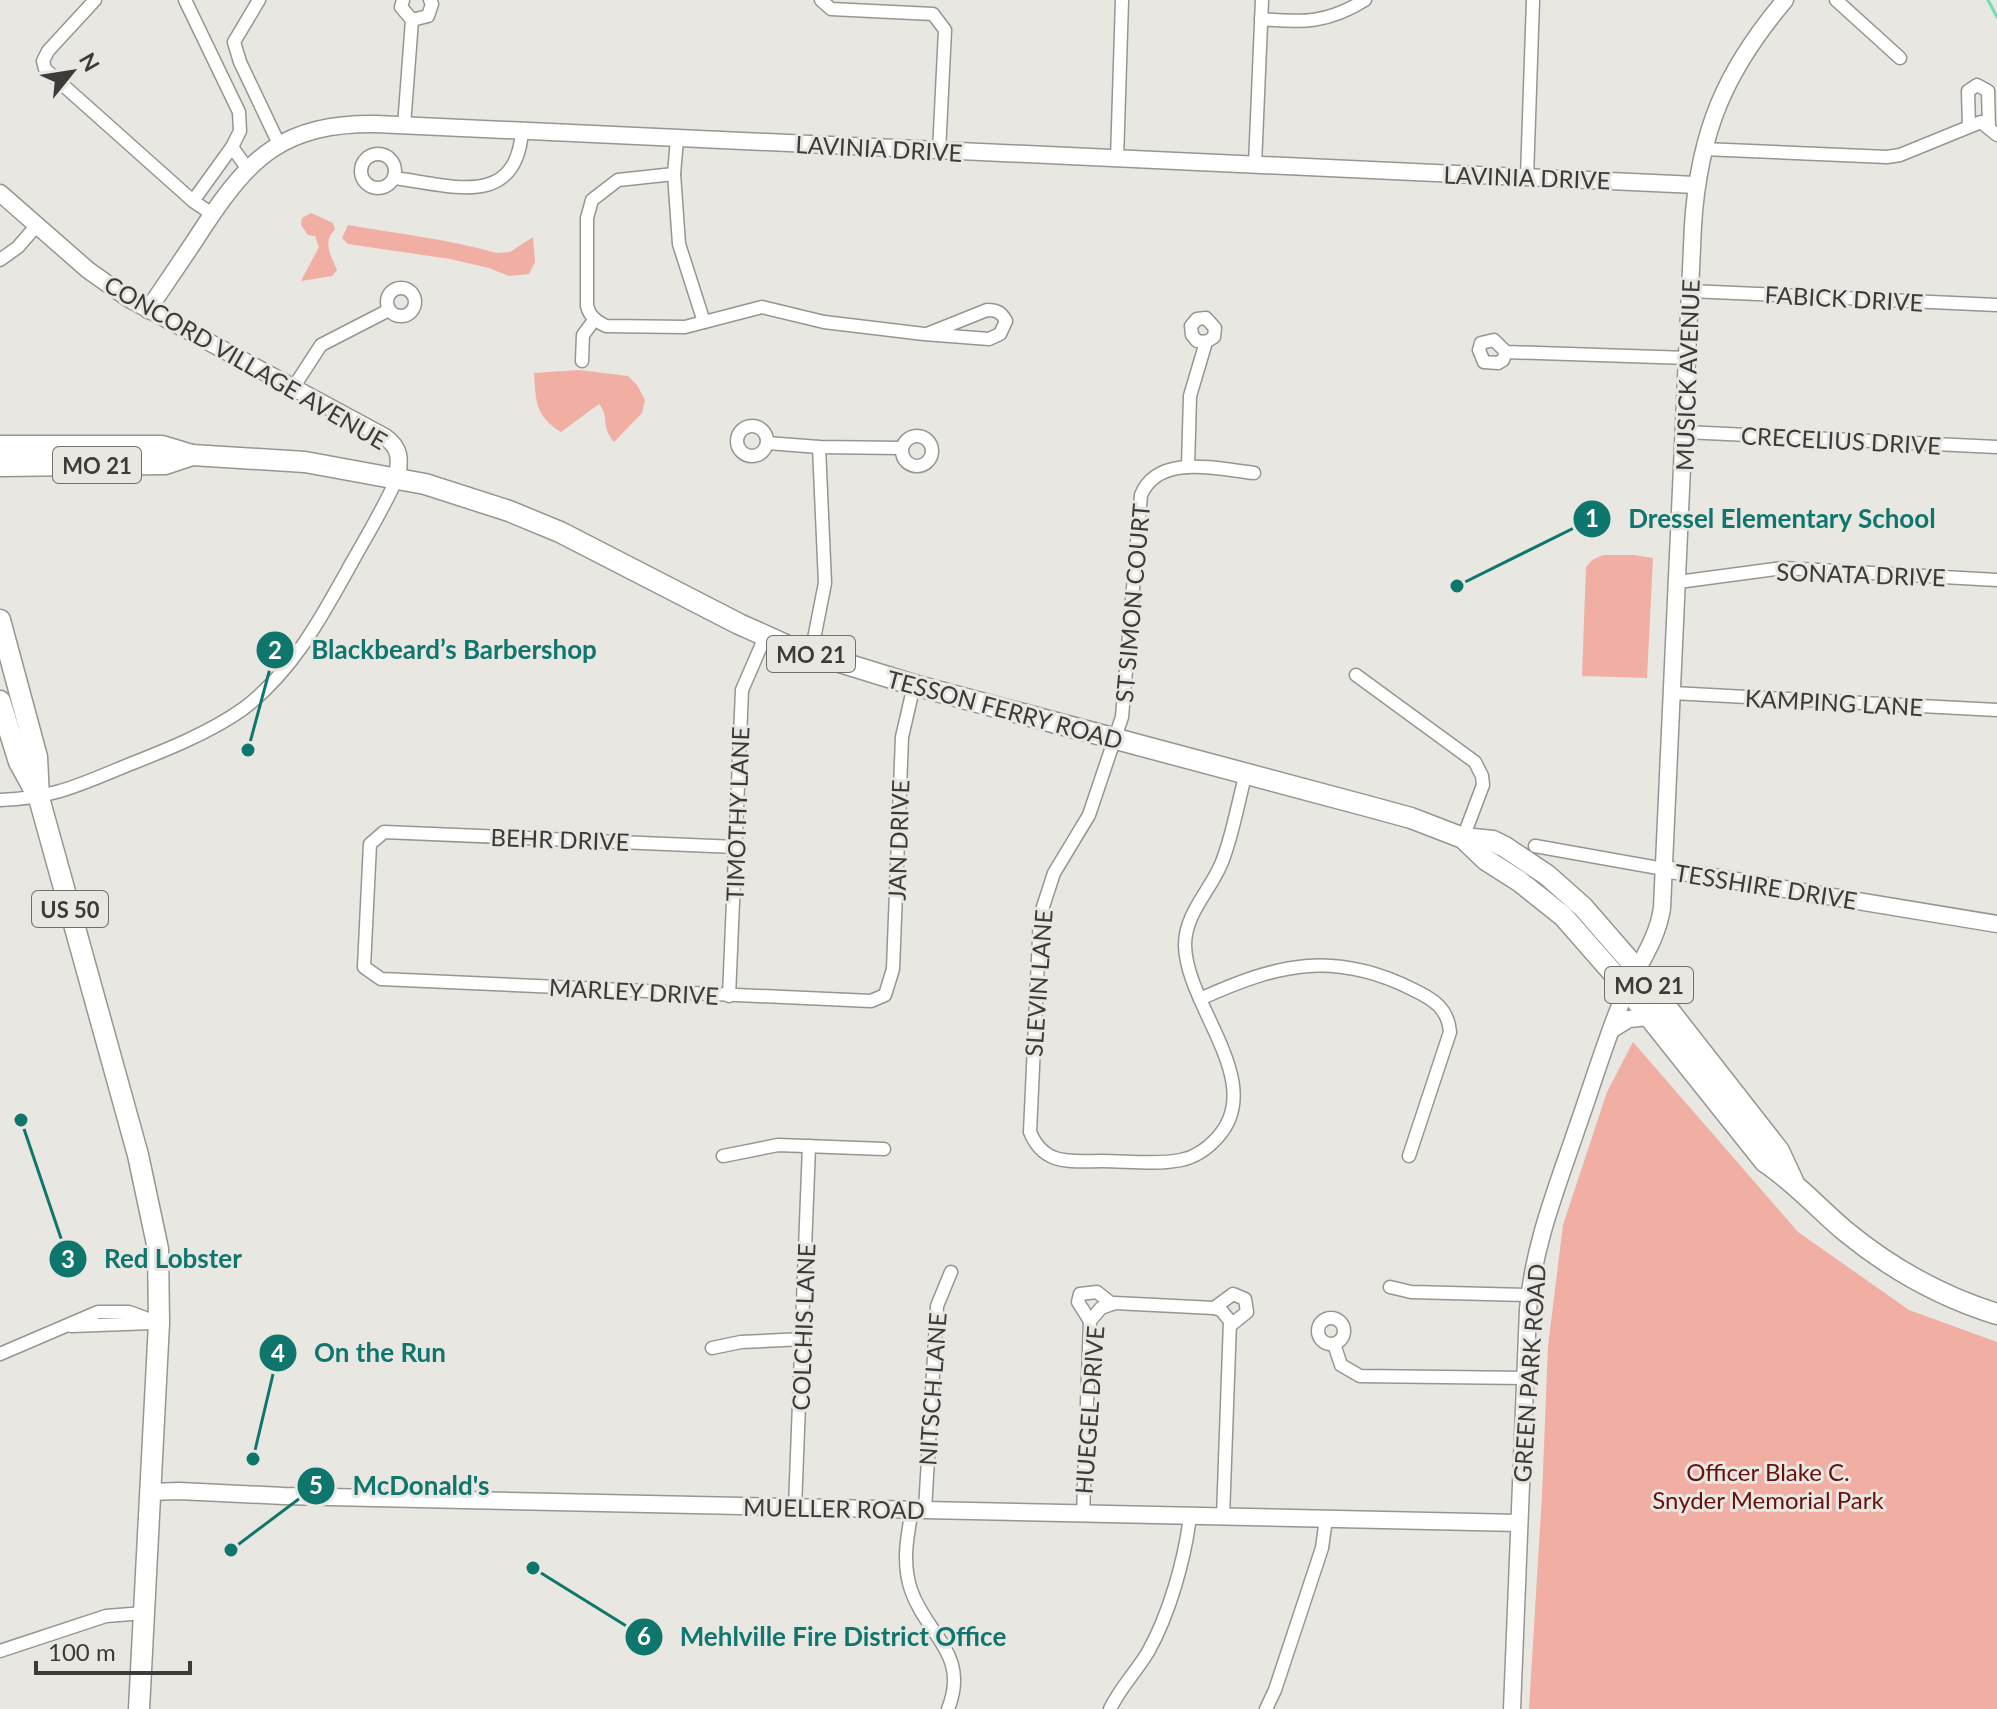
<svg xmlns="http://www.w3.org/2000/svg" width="1997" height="1709" font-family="Lato,sans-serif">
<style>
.green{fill:#f1aea3}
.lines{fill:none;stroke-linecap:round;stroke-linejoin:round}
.stream{stroke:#6ee0b7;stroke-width:3}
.minor-casing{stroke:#969691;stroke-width:15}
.tertiary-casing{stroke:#969691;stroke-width:19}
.primary-casing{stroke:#969691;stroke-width:23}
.minor{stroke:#fff;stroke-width:12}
.tertiary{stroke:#fff;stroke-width:16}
.primary{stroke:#fff;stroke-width:20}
.labels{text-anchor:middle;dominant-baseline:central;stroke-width:6;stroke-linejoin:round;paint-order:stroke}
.shield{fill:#e8e7e2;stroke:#706f6c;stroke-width:2}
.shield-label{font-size:22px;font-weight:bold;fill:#3c3b39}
.street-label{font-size:24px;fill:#3c3b39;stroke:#e8e7e2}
.park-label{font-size:24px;fill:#68110c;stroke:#e8e7e2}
.leader{fill:none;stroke:#0f766e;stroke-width:3}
.callout-dot{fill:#0f766e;stroke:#e8e7e2;stroke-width:3}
.mark-label{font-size:24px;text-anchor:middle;font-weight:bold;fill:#fff}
.callout-label{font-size:26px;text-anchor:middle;font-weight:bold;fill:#0f766e;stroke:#e8e7e2;stroke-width:6;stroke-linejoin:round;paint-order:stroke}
</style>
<rect width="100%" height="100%" fill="#e8e7e2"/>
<g class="green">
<path d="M311,213L333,223L335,230C322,241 331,256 337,270L332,276L301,281L319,247L315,236L308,235L301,225L302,218Z"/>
<path d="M348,225C399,234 447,239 497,253L510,252L533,237L535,262L529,274L509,276L489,268L450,259L348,244L342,238Z"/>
<path d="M579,370L628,376L637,385L645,400L642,413L614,442C600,425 610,417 599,404L561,432C535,416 536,402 534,373Z"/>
<polygon points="1603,555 1634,555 1653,558 1647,678 1582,676 1586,567 1592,560"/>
<polygon points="1633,1042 1798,1232 1909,1310 1997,1342 1997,1709 1529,1709 1542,1495 1548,1346 1563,1225 1607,1092"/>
</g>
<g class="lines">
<polyline class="stream" points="1988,0 1997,17"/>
<defs>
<g id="minor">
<polyline points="95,0 48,51 43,61 45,69 193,201 212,214"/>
<polyline points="185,0 239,112 240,131 232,147 247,168"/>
<polyline points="259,0 234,42 240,62 279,144"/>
<polyline points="403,0 401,7 412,20 404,126"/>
<polyline points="821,0 831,9 933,14 945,30 939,152"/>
<polyline points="1836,0 1900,58"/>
<path d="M1261,19C1303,23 1328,23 1365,0"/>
<polyline points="412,20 428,16 432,4 430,0"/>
<polyline points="1969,126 1968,91 1977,85 1988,91 1989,128"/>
<polyline points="677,139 674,174 679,244 704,322"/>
<polyline points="1703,149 1887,157 1900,155 1981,122 1997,135"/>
<circle cx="378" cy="171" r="17"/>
<polyline points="1117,159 1122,0"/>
<polyline points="1255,165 1262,0"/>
<path d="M674,174L618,180L592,200L587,218V306C590,317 596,321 606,326L685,327L762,307L824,322L924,334L989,339L1000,334L1006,321C1001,312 997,310 987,310L927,334"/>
<polyline points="1527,177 1533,0"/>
<path d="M394,178C450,185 516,210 522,131"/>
<polyline points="193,201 232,147"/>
<polyline points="0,260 18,247 37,225"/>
<circle cx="401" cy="302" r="14"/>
<polyline points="1690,291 1997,305"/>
<polyline points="1506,352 1494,340 1481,343 1479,350 1484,362 1498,363 1503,360 1506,352 1688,358"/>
<polyline points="582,361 583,335 595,319"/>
<polyline points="293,388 321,345 389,310"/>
<circle cx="752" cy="441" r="15"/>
<polyline points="1685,432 1997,447"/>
<circle cx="917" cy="451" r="15"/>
<polyline points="767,443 819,447 901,448"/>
<polyline points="1188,467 1190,396 1206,342 1214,337 1215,328 1206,318 1197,319 1191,326 1192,335 1197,341 1206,342"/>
<polyline points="1678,582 1783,568 1997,580"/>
<polyline points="811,654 825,583 819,447"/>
<polyline points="1356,675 1475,762 1482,776 1483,785 1463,838"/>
<polyline points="1672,693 1997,710"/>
<path d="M1246,773C1238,802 1233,834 1222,862C1211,890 1185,913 1185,945C1186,1007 1268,1083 1217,1138C1207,1149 1196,1157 1181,1160C1156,1165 1127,1161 1102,1161C1070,1161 1044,1166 1030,1132L1040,916L1054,873L1089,815L1122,717L1141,495C1158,453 1218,469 1254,473"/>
<path d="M0,800C54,798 79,785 128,765C166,750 209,733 243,709C293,671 321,618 351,564C367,535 384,508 397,478"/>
<polyline points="1535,846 1664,869"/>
<polyline points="736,847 384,832 370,844 364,967 381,979 871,1001 885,995 893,969 902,737 914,685"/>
<polyline points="729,996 742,690 765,637"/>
<path d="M1200,999C1277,964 1333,950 1412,989C1433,999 1448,1008 1450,1032L1409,1156"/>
<polyline points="723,1156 778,1145 884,1149"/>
<polyline points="1390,1287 1411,1292 1529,1295"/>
<polyline points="1214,1308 1233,1294 1245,1299 1247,1312 1231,1325"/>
<circle cx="1331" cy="1331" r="13"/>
<polyline points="1090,1321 1078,1302 1080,1294 1097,1292 1112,1304"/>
<polyline points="71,1326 152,1323"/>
<polyline points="1334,1344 1341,1365 1360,1376 1525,1378"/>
<polyline points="712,1348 741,1342 803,1339"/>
<polyline points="0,1354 98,1312 129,1312 159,1323"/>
<polyline points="795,1507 809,1146"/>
<path d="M912,1510C907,1537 902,1563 911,1590C927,1636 970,1654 948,1709"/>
<polyline points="925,1510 937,1306 951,1272"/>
<polyline points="1083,1514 1090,1321 1101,1308 1115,1303 1214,1308 1221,1310 1230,1321 1223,1517"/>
<polyline points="0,1651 106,1616 144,1613"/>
<path d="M1110,1709C1120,1688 1136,1672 1148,1652C1169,1615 1185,1559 1190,1516"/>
<polyline points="1266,1709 1275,1690 1322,1548 1326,1519"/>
</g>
<g id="tertiary">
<path d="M0,193L88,270L129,299L385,437C401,448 400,460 397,478"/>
<path d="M148,310C166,283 185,256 203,228C250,156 285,123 376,124L1696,185"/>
<polyline points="1664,869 1997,924"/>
<polyline points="1611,1030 1629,1019 1649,1017"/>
<polyline points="150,1492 179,1491 284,1496 1519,1523"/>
<path d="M1512,1709L1528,1310C1533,1247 1556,1190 1576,1131C1591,1089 1604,1045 1621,1003C1634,970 1657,943 1662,908L1693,225C1699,132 1725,71 1785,0"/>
</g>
<g id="primary">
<path d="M0,446H162L192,455L305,462L425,484L509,511L560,532L739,624L788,646L914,685L1367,806L1411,818L1463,838L1486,860L1519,881L1563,916L1627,989L1765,1162C1795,1182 1818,1208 1845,1231C1890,1268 1942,1297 1997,1314"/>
<polyline points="0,466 165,464 192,455"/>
<polyline points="0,620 37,757 39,798 138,1155 158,1249 159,1323 139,1709"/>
<polyline points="0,701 19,762 36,793"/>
<polyline points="1463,838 1493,841 1505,847 1547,875 1583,907 1636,968 1779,1151 1793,1181"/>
</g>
</defs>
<use href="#minor" class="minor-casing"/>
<use href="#tertiary" class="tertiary-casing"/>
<use href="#primary" class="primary-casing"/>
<use href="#minor" class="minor"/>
<use href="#tertiary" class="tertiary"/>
<use href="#primary" class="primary"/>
</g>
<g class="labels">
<g class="shield">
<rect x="53" y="447" width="88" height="36" rx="6"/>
<rect x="767" y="636" width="88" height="36" rx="6"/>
<rect x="32" y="891" width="76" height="36" rx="6"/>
<rect x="1605" y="967" width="88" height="36" rx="6"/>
</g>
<g class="shield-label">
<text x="97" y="465">MO 21</text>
<text x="811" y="654">MO 21</text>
<text x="70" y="909">US 50</text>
<text x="1649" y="985">MO 21</text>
</g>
<g class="street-label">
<text transform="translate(879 148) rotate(3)">LAVINIA DRIVE</text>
<text transform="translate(1527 177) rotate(2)">LAVINIA DRIVE</text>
<text transform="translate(1844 298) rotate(3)">FABICK DRIVE</text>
<text transform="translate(246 362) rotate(30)">CONCORD VILLAGE AVENUE</text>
<text transform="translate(1687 375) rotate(-88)">MUSICK AVENUE</text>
<text transform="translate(1841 440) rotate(3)">CRECELIUS DRIVE</text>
<text transform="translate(1861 574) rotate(2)">SONATA DRIVE</text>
<text transform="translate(1132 603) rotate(-85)">ST SIMON COURT</text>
<text transform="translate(1834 702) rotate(3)">KAMPING LANE</text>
<text transform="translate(1005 709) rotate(15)">TESSON FERRY ROAD</text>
<text transform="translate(737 814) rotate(-88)">TIMOTHY LANE</text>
<text transform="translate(560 839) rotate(2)">BEHR DRIVE</text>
<text transform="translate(898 840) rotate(-88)">JAN DRIVE</text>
<text transform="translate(1766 886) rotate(9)">TESSHIRE DRIVE</text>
<text transform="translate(1038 983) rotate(-86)">SLEVIN LANE</text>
<text transform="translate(634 991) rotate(3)">MARLEY DRIVE</text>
<text transform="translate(803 1327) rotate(-88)">COLCHIS LANE</text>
<text transform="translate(1529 1373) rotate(-86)">GREEN PARK ROAD</text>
<text transform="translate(932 1389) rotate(-86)">NITSCH LANE</text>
<text transform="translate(1089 1410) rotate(-86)">HUEGEL DRIVE</text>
<text transform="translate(834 1508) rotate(1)">MUELLER ROAD</text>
</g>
<g class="park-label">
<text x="1768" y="1471">Officer Blake C.<tspan x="1768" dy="28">Snyder Memorial Park</tspan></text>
</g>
</g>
<path class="leader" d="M1457 586L1592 519M248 750L275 650M21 1120L68 1259M253 1459L278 1353M231 1550L316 1486M533 1568L644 1637"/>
<g class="callout-dot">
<circle cx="1457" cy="586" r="8"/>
<circle cx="248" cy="750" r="8"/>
<circle cx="21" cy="1120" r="8"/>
<circle cx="253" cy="1459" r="8"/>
<circle cx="231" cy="1550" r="8"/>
<circle cx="533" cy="1568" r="8"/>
<circle cx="1592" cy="519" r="20"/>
<circle cx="275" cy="650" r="20"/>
<circle cx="68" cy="1259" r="20"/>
<circle cx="278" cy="1353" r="20"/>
<circle cx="316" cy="1486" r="20"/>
<circle cx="644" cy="1637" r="20"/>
</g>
<g class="mark-label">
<text x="1592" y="527">1</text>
<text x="275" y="659">2</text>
<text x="68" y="1268">3</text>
<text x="278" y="1362">4</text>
<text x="316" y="1494">5</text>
<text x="644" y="1645">6</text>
</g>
<g class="callout-label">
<text x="1782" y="528">Dressel Elementary School</text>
<text x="454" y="659">Blackbeard’s Barbershop</text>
<text x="173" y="1268">Red Lobster</text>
<text x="380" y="1362">On the Run</text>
<text x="421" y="1495">McDonald's</text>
<text x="843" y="1646">Mehlville Fire District Office</text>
</g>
<g transform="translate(72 72) rotate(60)" stroke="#e8e7e2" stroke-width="6" paint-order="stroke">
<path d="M0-6L14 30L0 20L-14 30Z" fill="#3c3b39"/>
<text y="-12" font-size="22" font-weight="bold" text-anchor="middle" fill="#3c3b39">N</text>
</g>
<path d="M36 1661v12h154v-12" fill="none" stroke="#3c3b39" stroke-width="4"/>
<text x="48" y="1661" font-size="24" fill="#3c3b39" stroke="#e8e7e2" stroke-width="6" paint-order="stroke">100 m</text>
</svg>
